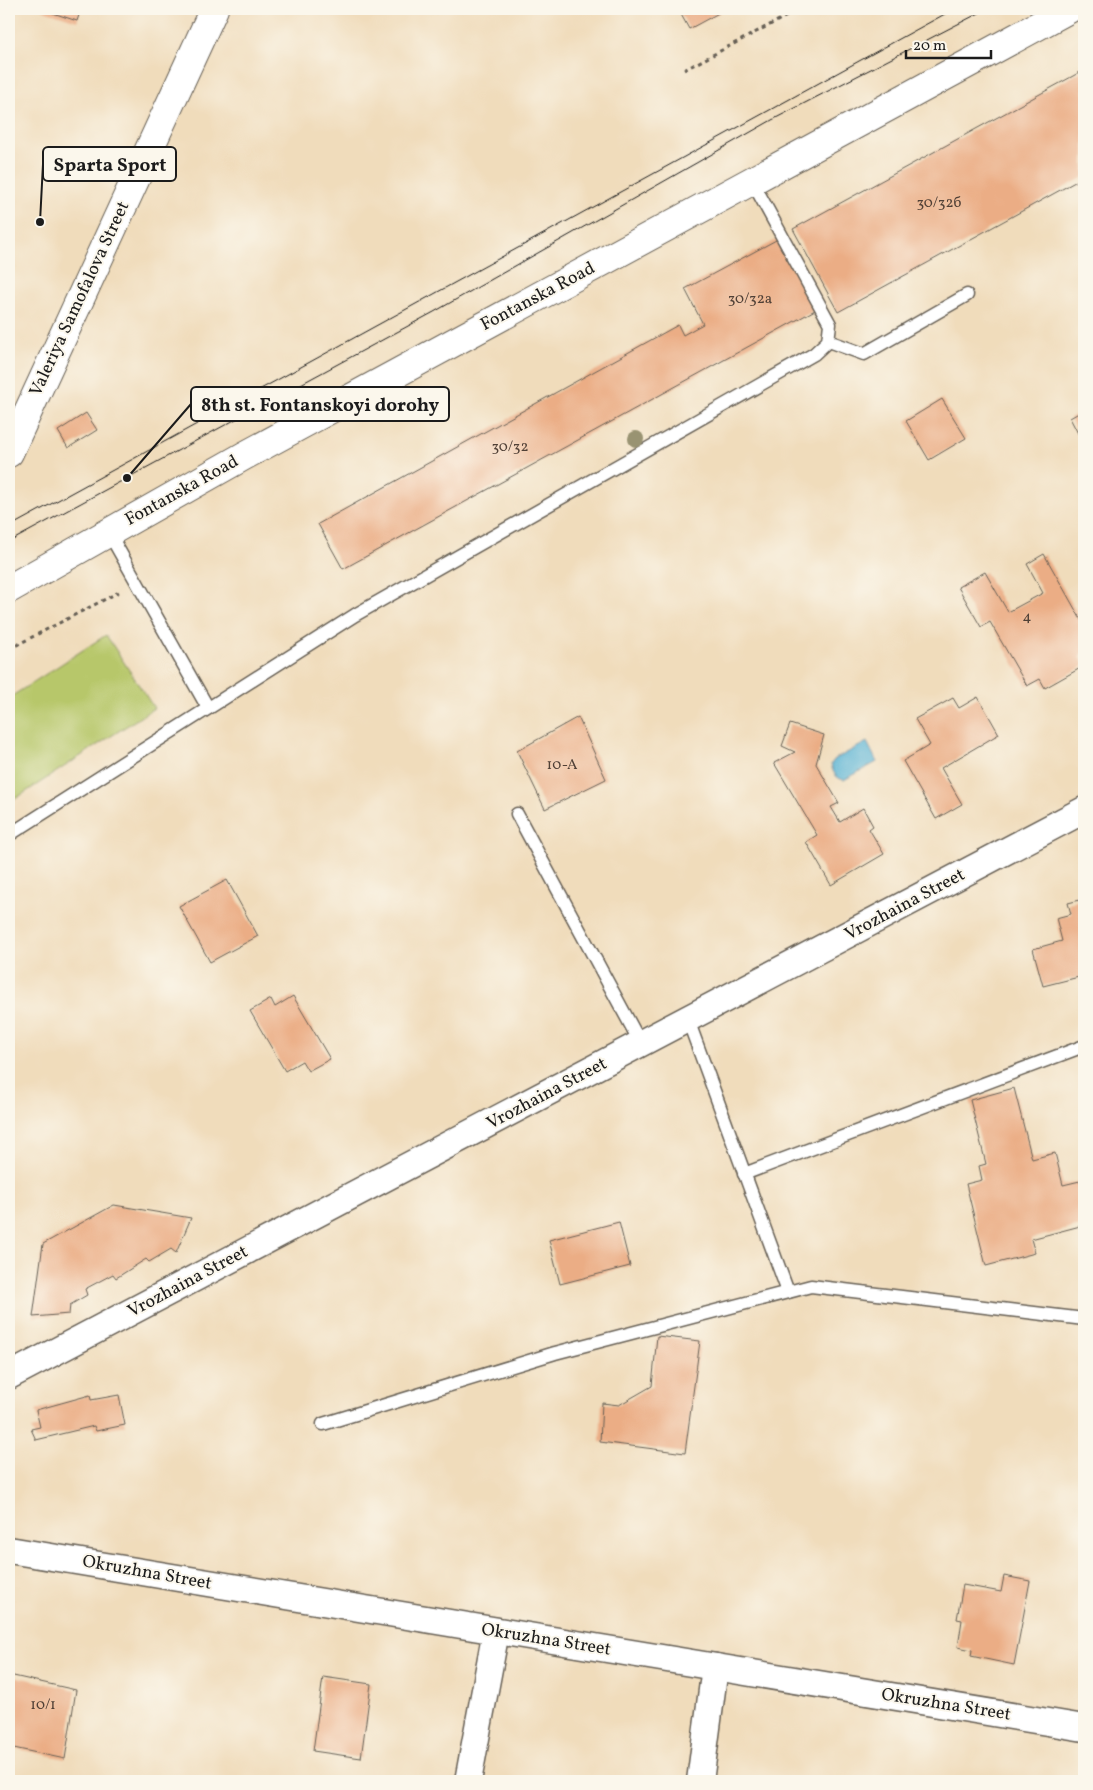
<svg xmlns="http://www.w3.org/2000/svg" width="1093" height="1790" font-family="Vollkorn,serif">
<style>
.green{fill:#b7c76a;stroke:#6a7243}
.water{fill:#54b1d3;stroke:#386678}
.building{fill:#ebad85}
.lines{fill:none;stroke-linecap:round;stroke-linejoin:round}
.service-casing{stroke:#665f54;stroke-width:15}
.minor-casing{stroke:#665f54;stroke-width:29}
.tertiary-casing{stroke:#665f54;stroke-width:30}
.secondary-casing{stroke:#665f54;stroke-width:30}
.path{stroke:#665f54;stroke-width:3;stroke-dasharray:4 4;stroke-linecap:butt}
.service{stroke:#fff;stroke-width:12}
.minor{stroke:#fff;stroke-width:26}
.tertiary{stroke:#fff;stroke-width:28}
.secondary{stroke:#fff;stroke-width:28}
.tram{stroke:#1c1c1c;stroke-width:1}
.tree{fill:#999372}
.labels{text-anchor:middle;dominant-baseline:central;stroke-width:4;stroke-linejoin:round;paint-order:stroke}
.number-label{font-size:15px;fill:#504036}
.street-label{font-size:18px;fill:#1c1c1c;stroke:#fbf7ec}
.leader{fill:none;stroke:#1c1c1c;stroke-width:2}
.callout-dot{fill:#1c1c1c;stroke:#fbf7ec;stroke-width:2}
.callout{fill:#fbf7ec;stroke:#1c1c1c;stroke-width:2}
.callout-label{font-size:19px;text-anchor:middle;font-weight:bold;fill:#1c1c1c}
</style>
<rect width="100%" height="100%" fill="#fbf7ec"/>
<filter id="ink" filterUnits="userSpaceOnUse"><feTurbulence type="fractalNoise" baseFrequency=".02" numOctaves="2"/><feDisplacementMap in="SourceGraphic" scale="10" xChannelSelector="R" yChannelSelector="G"/><feConvolveMatrix kernelMatrix="1 2 1 2 8 2 1 2 1" color-interpolation-filters="sRGB"/></filter>
<filter id="wash" filterUnits="userSpaceOnUse"><feTurbulence type="fractalNoise" baseFrequency=".0096" numOctaves="4" result="noise"/><feDisplacementMap in="SourceGraphic" scale="20" xChannelSelector="R" yChannelSelector="G"/><feGaussianBlur stdDeviation="1.12" result="paint"/><feColorMatrix in="noise" values="0 0 0 0 0 0 0 0 0 0 0 0 0 0 0 0 0 1.4 0 .05"/><feComposite in="paint" operator="in"/></filter>
<g filter="url(#wash)">
<rect width="100%" height="100%" fill="#f0dcbb"/>
<polygon class="green" points="106,635 154,708 9,803 9,698"/>
<path class="water" d="M867,742L877,762L844,780C835,778 833,772 831,764L835,759Z"/>
<g id="blocks">
<g class="building">
<polygon points="41,9 81,9 77,21"/>
<polygon points="678,9 726,9 689,29"/>
<polygon points="1084,70 1084,177 838,312 793,229"/>
<polygon points="778,239 815,310 343,569 318,524 678,325 683,335 703,324 685,289"/>
<polygon points="942,399 966,438 929,460 906,421"/>
<polygon points="1084,410 1084,445 1070,418"/>
<polygon points="86,413 97,430 68,448 58,431"/>
<polygon points="1044,554 1084,625 1084,653 1080,655 1084,666 1045,688 1040,679 1027,686 990,622 981,627 958,587 985,572 1008,612 1043,593 1027,564"/>
<polygon points="978,697 999,734 941,768 962,804 936,819 903,761 930,745 915,719 953,698 959,708"/>
<polygon points="578,717 606,779 545,809 517,751"/>
<polygon points="790,724 824,735 816,764 839,803 831,807 840,822 863,808 873,826 869,829 884,854 831,885 806,842 817,835 774,763 795,752 782,746"/>
<polygon points="227,880 258,936 210,962 179,906"/>
<polygon points="1084,899 1084,995 1079,977 1043,986 1033,949 1062,941 1056,918 1071,914 1068,903"/>
<polygon points="293,996 330,1059 308,1071 302,1061 285,1071 250,1011 271,999 275,1007"/>
<polygon points="1014,1088 1032,1159 1055,1153 1063,1185 1084,1180 1084,1225 1031,1239 1035,1253 986,1266 966,1184 982,1180 979,1166 986,1164 970,1100"/>
<polygon points="114,1205 191,1218 176,1253 171,1249 149,1262 146,1259 116,1278 113,1274 85,1289 87,1295 70,1305 69,1314 33,1317 43,1244"/>
<polygon points="619,1222 630,1266 560,1284 549,1240"/>
<polygon points="657,1336 700,1341 685,1453 600,1442 602,1403 619,1405 652,1386"/>
<polygon points="90,1395 91,1400 119,1395 125,1425 96,1431 94,1426 36,1440 31,1429 40,1427 36,1410"/>
<polygon points="1004,1576 1030,1581 1014,1665 971,1656 972,1650 958,1647 962,1620 957,1619 963,1585 1001,1592"/>
<polygon points="9,1675 76,1690 65,1759 9,1747"/>
<polygon points="323,1677 371,1684 361,1758 313,1751"/>
</g>
</g>
</g>
<g filter="url(#ink)">
<use href="#blocks" fill-opacity="0" stroke="#665f54" stroke-width="1"/>
<g class="lines">
<defs>
<g id="service">
<polyline points="828,341 864,354 967,295"/>
<polyline points="109,533 208,708"/>
<polyline points="517,814 641,1044"/>
<polyline points="9,835 355,615 814,354 828,341 830,324 752,181"/>
<polyline points="688,1020 788,1292"/>
<polyline points="744,1174 1084,1046"/>
<polyline points="323,1424 555,1353 811,1286 1084,1319"/>
</g>
<g id="minor">
<polyline points="9,1376 1084,810"/>
<polyline points="9,1550 1084,1728"/>
<polyline points="468,1781 496,1631"/>
<polyline points="700,1781 715,1667"/>
</g>
<polyline id="tertiary" points="9,453 214,9"/>
<polyline id="secondary" points="9,589 244,456 1069,9"/>
</defs>
<use href="#service" class="service-casing"/>
<use href="#minor" class="minor-casing"/>
<use href="#tertiary" class="tertiary-casing"/>
<use href="#secondary" class="secondary-casing"/>
<g class="path">
<polyline points="684,70 800,9"/>
<polyline points="9,649 119,592"/>
</g>
<use href="#service" class="service"/>
<use href="#minor" class="minor"/>
<use href="#tertiary" class="tertiary"/>
<use href="#secondary" class="secondary"/>
<g class="tram">
<polyline points="9,527 954,9"/>
<polyline points="9,542 434,312 772,120 987,9"/>
</g>
</g>
<circle class="tree" cx="636" cy="439" r="8"/>
</g>
<g class="labels">
<g class="number-label">
<text x="939" y="203">30/32б</text>
<text x="750" y="299">30/32а</text>
<text x="510" y="447">30/32</text>
<text x="1027" y="617">4</text>
<text x="562" y="765">10-А</text>
<text x="43" y="1705">10/1</text>
</g>
<g class="street-label">
<text transform="translate(538 297) rotate(-28)">Fontanska Road</text>
<text transform="translate(80 299) rotate(-65)">Valeriya Samofalova Street</text>
<text transform="translate(182 491) rotate(-29)">Fontanska Road</text>
<text transform="translate(905 905) rotate(-28)">Vrozhaina Street</text>
<text transform="translate(547 1094) rotate(-28)">Vrozhaina Street</text>
<text transform="translate(188 1282) rotate(-28)">Vrozhaina Street</text>
<text transform="translate(147 1573) rotate(10)">Okruzhna Street</text>
<text transform="translate(546 1640) rotate(9)">Okruzhna Street</text>
<text transform="translate(946 1705) rotate(9)">Okruzhna Street</text>
</g>
</g>
<path class="leader" d="M40 222L43 164M127 478L191 404"/>
<g class="callout-dot">
<circle cx="40" cy="222" r="5"/>
<circle cx="127" cy="478" r="5"/>
</g>
<g class="callout">
<rect x="43" y="147" width="133" height="34" rx="5"/>
<rect x="191" y="387" width="258" height="34" rx="5"/>
</g>
<g class="callout-label">
<text x="110" y="171">Sparta Sport</text>
<text x="320" y="411">8th st. Fontanskoyi dorohy</text>
</g>
<rect width="1093" height="1790" fill="none" stroke="#fbf7ec" stroke-width="30"/>
<path d="M906 50v8h85v-8" fill="none" stroke="#1c1c1c" stroke-width="2.5"/>
<text x="913" y="50" font-size="15" fill="#1c1c1c" stroke="#fbf7ec" stroke-width="4" paint-order="stroke">20 m</text>
</svg>
